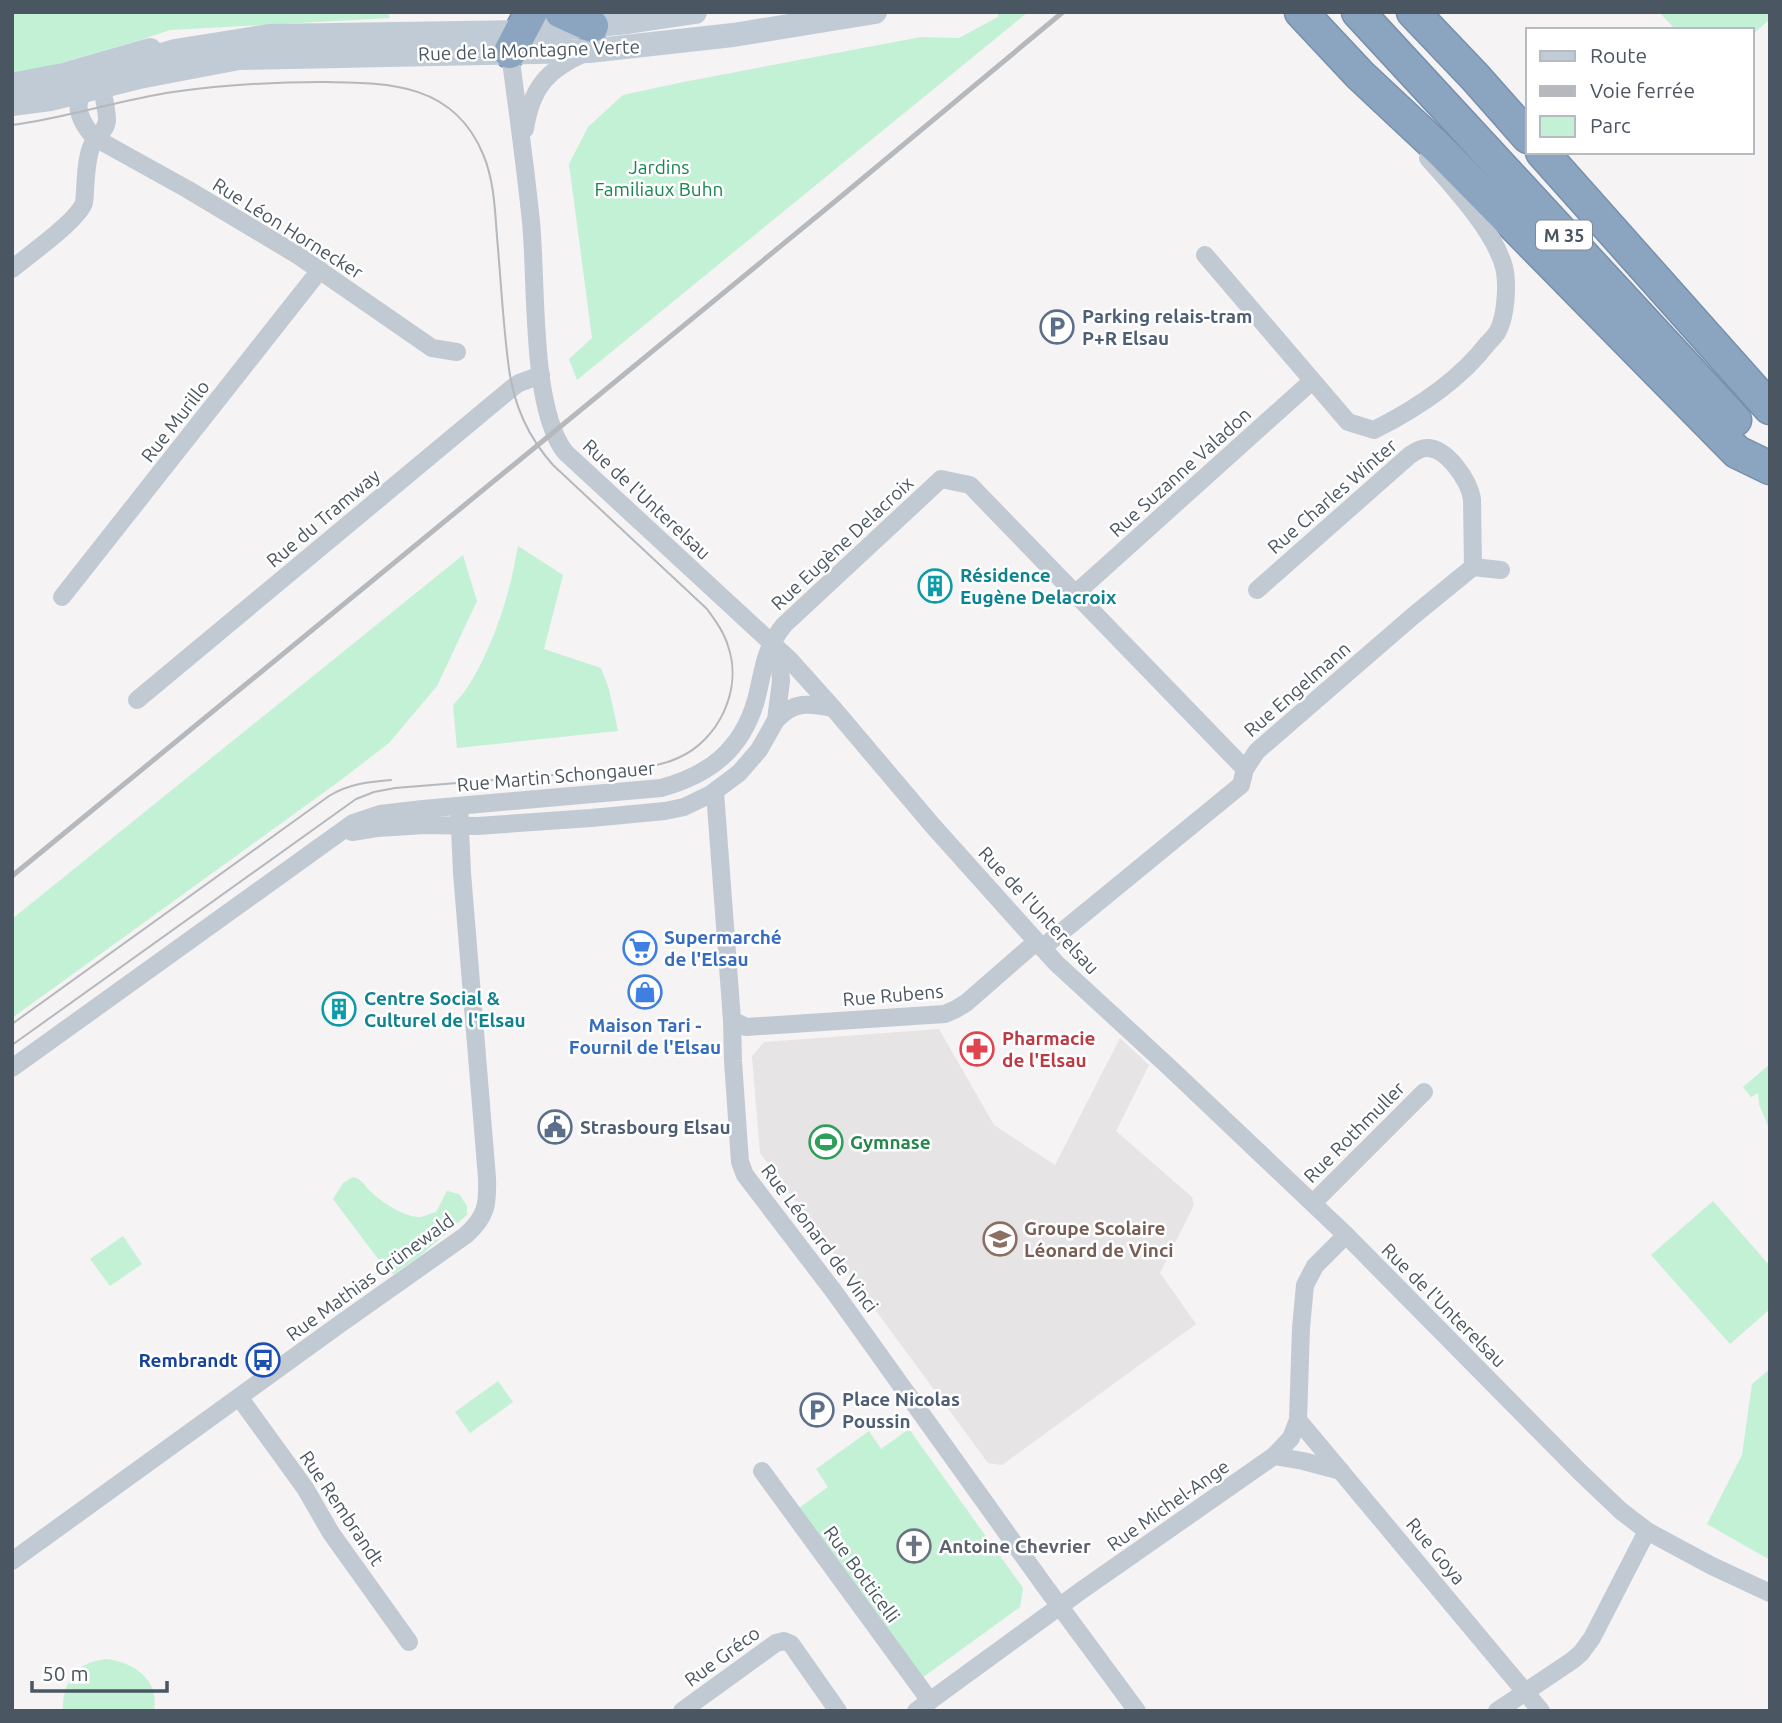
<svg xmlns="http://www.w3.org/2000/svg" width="1782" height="1723" font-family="Ubuntu,sans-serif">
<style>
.education{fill:#e6e4e5}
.green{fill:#c3f1d5}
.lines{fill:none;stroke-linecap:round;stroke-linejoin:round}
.highway-casing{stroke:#7690ad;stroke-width:35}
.street{stroke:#c1cad2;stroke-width:18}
.secondary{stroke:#c1cbd6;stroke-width:24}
.highway{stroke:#8ba5c1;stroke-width:32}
.tram{stroke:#b5b8bd;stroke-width:2}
.rail{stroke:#b5b8bd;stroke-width:5}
.labels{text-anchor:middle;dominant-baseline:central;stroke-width:5;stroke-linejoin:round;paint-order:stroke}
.shield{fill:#fff;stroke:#808990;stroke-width:2}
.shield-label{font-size:18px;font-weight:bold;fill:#4a5661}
.street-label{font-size:19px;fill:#4a5661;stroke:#fff}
.park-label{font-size:19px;fill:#17864f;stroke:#fff}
.service-label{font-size:19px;font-weight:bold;fill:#4e5e75;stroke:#fff;text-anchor:start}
.culture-label{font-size:19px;font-weight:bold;fill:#0d838f;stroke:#fff;text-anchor:start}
.shop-label{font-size:19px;font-weight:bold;fill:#366cbe;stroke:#fff;text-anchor:start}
.health-label{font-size:19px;font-weight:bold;fill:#be3a42;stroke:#fff;text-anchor:start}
.leisure-label{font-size:19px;font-weight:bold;fill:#27864d;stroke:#fff;text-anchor:start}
.education-label{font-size:19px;font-weight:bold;fill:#785e54;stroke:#fff;text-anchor:start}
.transit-label{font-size:19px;font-weight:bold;fill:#164399;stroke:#fff;text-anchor:end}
.worship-label{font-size:19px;font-weight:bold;fill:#5b616d;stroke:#fff;text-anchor:start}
</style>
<rect width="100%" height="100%" fill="#f5f3f3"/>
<polygon class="education" points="939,1029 994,1125 1055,1165 1120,1038 1149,1065 1116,1131 1192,1197 1194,1205 1160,1273 1196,1324 1002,1465 988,1463 760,1153 752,1056 764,1042"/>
<g class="green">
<polygon points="12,12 388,12 390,18 170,30 137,41 12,77"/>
<polygon points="998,12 1028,12 577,380 569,359 592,338 569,164 588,127 623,95 683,82 921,37 959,38 998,17"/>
<polygon points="1659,12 1770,12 1770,19 1752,35 1752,30 1676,30"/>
<path d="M518,546L563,575L544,649L601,668L609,689L618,731L457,748L453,705C479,680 500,623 509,588C513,574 515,560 518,546Z"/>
<polygon points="463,555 477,601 437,686 389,743 341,780 12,1018 12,919"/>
<polygon points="1770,1064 1770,1131 1759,1104 1758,1093 1751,1097 1743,1087"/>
<path d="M353,1177C362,1179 363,1184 370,1191C380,1201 404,1217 419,1217C424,1217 431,1213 436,1212L447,1191L459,1194L467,1206V1215L420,1256L394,1274L388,1272L333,1199L343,1183Z"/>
<polygon points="1713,1201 1770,1266 1770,1309 1730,1344 1651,1255"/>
<polygon points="123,1236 142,1264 110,1286 90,1259"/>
<polygon points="1770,1369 1770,1560 1707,1524 1742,1455 1752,1384"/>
<polygon points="498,1381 513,1402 470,1433 455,1412"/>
<polygon points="909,1429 1023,1588 1020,1607 922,1678 799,1508 828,1487 816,1469 869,1431 881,1449"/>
<path d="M106,1659C134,1662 160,1680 154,1711H63C62,1691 70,1671 89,1663C94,1661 101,1660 106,1659Z"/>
</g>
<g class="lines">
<defs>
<g id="highway">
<polyline points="561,12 592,26"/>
<polyline points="1301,12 1360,75 1439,149 1737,452 1770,468"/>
<polyline points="1358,12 1735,420"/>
<polyline points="1413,12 1475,77 1528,137"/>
<polyline points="510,52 531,12"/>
<polyline points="1542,152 1770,408"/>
</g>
</defs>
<use href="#highway" class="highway-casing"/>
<g class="street">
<path d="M509,47C517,105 525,163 531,222C537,280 530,407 565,452L790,660L833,708L933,826L1056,963L1169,1067L1346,1235L1580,1472L1621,1511L1647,1531L1712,1566L1770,1593"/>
<path d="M88,88C86,91 83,94 81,97C73,110 86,129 95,138L187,189L299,256L432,348L457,352"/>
<path d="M525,129C531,90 546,70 583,54"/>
<path d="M1205,255L1348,422L1374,430C1416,409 1459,381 1488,343C1492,339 1496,335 1498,331C1506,316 1508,283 1504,267C1494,230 1453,187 1428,158"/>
<path d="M12,269C30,254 76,222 84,203C86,186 85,158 93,143C97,136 107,129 107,120C107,106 101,92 102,77"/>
<path d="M1257,590L1410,455C1415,452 1420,448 1426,448C1447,447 1469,481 1472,499L1473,567"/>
<polyline points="1075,594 1312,381"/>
<polyline points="62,597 320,270"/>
<polyline points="137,700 512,388 519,383 541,375"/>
<path d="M776,720C794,701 808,703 833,708"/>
<polyline points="715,792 732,1020 733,1061 740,1162 745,1175 835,1293 1044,1585 1137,1711"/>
<polyline points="352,832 377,828 425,825 477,826 591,818 665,811 684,807 711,794 739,773 759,750 776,720 781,681 780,668 773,646"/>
<polyline points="1042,948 1241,785 1245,769 1257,751 1413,616 1473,567 1501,570"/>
<polyline points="732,1020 746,1027 945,1014 956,1009 966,1003 1036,942"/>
<path d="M12,1068L353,823L380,814L423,809L661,788C709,775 742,750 756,700C764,670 763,651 784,625L941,479L970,485L1245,769"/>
<polyline points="1313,1203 1424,1092"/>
<polyline points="239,1397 305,1488 331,1533 409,1642"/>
<polyline points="1298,1420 1541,1711"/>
<polyline points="1274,1456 1303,1461 1341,1471"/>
<polyline points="762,1471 930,1701"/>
<path d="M12,1561L340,1324L466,1235C486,1217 488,1205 487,1178L462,873L459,806"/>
<polyline points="682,1711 776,1643 784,1641 791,1644 838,1711"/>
<polyline points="916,1711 1082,1590 1274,1456 1291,1438 1298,1420 1301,1328 1305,1285 1315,1266 1346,1235"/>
<polyline points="1497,1711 1573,1660 1581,1653 1592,1638 1647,1531"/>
</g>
<g class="secondary">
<polyline points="135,63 175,51 269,36 522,32 628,22 695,12"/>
<polyline points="12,85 63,75 150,50"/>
<polyline points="12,104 50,99 139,77 239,58 589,51 733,35 875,12"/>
</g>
<use href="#highway" class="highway"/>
<g class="tram">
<path d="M12,125C66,118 119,100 173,92C222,85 272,82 321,82C388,83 453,82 483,154C494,180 495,209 497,237C501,281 503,325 509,369C514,406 528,437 553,465L707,609C715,620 724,632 728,646C743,689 719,740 678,758C663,765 647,767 630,769L395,788L374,792L356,799L12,1045"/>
<path d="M12,1024L329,796C348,784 368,782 391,780"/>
</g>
<polyline class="rail" points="12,876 838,199 1063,12"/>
</g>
<defs>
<symbol id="parking-ring" viewBox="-11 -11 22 22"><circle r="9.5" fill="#fff" stroke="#5c6f8a" stroke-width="1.5"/><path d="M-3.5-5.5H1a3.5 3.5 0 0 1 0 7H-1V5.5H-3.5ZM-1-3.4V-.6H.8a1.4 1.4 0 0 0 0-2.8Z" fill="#5c6f8a"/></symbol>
<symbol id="building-ring" viewBox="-11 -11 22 22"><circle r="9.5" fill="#fff" stroke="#0f9aa8" stroke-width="1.5"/><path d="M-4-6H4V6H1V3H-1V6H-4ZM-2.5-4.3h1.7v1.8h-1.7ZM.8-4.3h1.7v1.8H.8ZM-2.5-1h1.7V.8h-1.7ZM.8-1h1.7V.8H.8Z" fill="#0f9aa8"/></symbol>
<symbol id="supermarket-ring" viewBox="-11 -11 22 22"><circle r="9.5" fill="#fff" stroke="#3f7fe0" stroke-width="1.5"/><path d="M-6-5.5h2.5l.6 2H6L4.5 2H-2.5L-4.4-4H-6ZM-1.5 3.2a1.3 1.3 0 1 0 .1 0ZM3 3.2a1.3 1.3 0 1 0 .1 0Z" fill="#3f7fe0"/></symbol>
<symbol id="shop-ring" viewBox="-11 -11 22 22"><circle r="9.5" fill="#fff" stroke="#3f7fe0" stroke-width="1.5"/><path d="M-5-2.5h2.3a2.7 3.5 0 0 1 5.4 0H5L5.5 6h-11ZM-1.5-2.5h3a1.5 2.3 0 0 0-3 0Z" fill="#3f7fe0"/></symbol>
<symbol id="pharmacy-ring" viewBox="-11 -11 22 22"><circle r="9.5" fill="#fff" stroke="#e0444e" stroke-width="1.5"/><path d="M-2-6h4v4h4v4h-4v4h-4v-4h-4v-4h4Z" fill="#e0444e"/></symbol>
<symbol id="civic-ring" viewBox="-11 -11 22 22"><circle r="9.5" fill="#fff" stroke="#5c6f8a" stroke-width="1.5"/><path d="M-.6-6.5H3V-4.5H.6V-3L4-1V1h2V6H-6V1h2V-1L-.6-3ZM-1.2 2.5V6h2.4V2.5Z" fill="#5c6f8a"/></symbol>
<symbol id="stadium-ring" viewBox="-11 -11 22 22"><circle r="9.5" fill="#fff" stroke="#2e9e5b" stroke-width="1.5"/><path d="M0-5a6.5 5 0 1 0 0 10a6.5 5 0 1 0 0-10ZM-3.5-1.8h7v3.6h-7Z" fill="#2e9e5b"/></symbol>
<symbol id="school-ring" viewBox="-11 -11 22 22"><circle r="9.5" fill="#fff" stroke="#8d6e63" stroke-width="1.5"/><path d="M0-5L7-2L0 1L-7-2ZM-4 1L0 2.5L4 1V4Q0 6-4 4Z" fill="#8d6e63"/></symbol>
<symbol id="bus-ring" viewBox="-11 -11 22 22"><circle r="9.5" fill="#fff" stroke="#1a4fb4" stroke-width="1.5"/><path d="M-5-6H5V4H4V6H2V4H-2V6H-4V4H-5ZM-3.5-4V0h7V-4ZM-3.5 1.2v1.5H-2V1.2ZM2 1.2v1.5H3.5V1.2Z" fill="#1a4fb4"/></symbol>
<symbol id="church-ring" viewBox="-11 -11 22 22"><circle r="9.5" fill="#fff" stroke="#6b7280" stroke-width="1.5"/><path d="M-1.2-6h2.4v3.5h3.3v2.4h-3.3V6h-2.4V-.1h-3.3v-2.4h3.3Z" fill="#6b7280"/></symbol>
</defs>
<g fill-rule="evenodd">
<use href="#parking-ring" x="1038" y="308" width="38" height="38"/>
<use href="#building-ring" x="916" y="567" width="38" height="38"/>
<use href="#supermarket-ring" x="621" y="929" width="38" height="38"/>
<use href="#shop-ring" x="626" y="973" width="38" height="38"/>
<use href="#building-ring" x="320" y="990" width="38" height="38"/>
<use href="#pharmacy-ring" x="958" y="1030" width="38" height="38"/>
<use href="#civic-ring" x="536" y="1108" width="38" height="38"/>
<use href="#stadium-ring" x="807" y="1123" width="38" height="38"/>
<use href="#school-ring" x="981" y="1220" width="38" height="38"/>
<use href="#bus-ring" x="244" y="1341" width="38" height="38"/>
<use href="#parking-ring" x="798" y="1391" width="38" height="38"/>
<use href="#church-ring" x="895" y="1527" width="38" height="38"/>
</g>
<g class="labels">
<rect class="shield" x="1536" y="220.5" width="56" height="29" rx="5"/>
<g class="shield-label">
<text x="1564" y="235">M 35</text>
</g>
<g class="street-label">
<text transform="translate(529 50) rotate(-2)">Rue de la Montagne Verte</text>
<text transform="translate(288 228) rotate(32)">Rue Léon Hornecker</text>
<text transform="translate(175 421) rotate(-52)">Rue Murillo</text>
<text transform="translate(1180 472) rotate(-42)">Rue Suzanne Valadon</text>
<text transform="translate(1332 496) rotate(-41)">Rue Charles Winter</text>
<text transform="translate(647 499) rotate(43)">Rue de l'Unterelsau</text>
<text transform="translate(323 518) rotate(-40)">Rue du Tramway</text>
<text transform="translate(842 543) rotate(-43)">Rue Eugène Delacroix</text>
<text transform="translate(1297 689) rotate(-41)">Rue Engelmann</text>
<text transform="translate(556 776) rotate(-5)">Rue Martin Schongauer</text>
<text transform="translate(1039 910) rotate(47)">Rue de l'Unterelsau</text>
<text transform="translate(893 995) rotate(-5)">Rue Rubens</text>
<text transform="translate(1354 1132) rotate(-45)">Rue Rothmuller</text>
<text transform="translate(820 1238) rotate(53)">Rue Léonard de Vinci</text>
<text transform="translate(370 1277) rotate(-36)">Rue Mathias Grünewald</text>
<text transform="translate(1444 1305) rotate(45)">Rue de l'Unterelsau</text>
<text transform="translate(1168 1505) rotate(-35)">Rue Michel-Ange</text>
<text transform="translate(342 1508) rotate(56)">Rue Rembrandt</text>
<text transform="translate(1436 1551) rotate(50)">Rue Goya</text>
<text transform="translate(862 1574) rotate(54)">Rue Botticelli</text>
<text transform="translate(722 1656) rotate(-36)">Rue Gréco</text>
</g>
<g class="park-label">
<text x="659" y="167">Jardins<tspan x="659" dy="22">Familiaux Buhn</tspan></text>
</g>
<g class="service-label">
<text x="1082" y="316">Parking relais-tram<tspan x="1082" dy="22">P+R Elsau</tspan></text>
<text x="580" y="1127">Strasbourg Elsau</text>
<text x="842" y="1399">Place Nicolas<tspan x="842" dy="22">Poussin</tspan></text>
</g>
<g class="culture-label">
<text x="960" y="575">Résidence<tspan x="960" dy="22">Eugène Delacroix</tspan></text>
<text x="364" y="998">Centre Social &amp;<tspan x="364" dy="22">Culturel de l'Elsau</tspan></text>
</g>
<g class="shop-label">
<text x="664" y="937">Supermarché<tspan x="664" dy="22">de l'Elsau</tspan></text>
<text x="645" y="1025" text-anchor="middle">Maison Tari -<tspan x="645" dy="22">Fournil de l'Elsau</tspan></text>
</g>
<g class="health-label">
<text x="1002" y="1038">Pharmacie<tspan x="1002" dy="22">de l'Elsau</tspan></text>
</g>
<g class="leisure-label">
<text x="850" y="1142">Gymnase</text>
</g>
<g class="education-label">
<text x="1024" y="1228">Groupe Scolaire<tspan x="1024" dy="22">Léonard de Vinci</tspan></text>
</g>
<g class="transit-label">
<text x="238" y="1360">Rembrandt</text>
</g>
<g class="worship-label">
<text x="939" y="1546">Antoine Chevrier</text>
</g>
</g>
<rect width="1782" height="1723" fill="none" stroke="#4a5661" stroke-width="28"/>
<rect x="1526" y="28" width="228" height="126" fill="#ffffff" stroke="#b7bbc0" stroke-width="2"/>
<rect x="1540" y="51" width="35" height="10" fill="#c1cbd6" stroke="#b7bbc0" stroke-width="2"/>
<text x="1590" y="63" font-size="21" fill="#4a5661">Route</text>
<rect x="1540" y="86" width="35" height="10" fill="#b5b8bd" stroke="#b7bbc0" stroke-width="2"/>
<text x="1590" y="98" font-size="21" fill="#4a5661">Voie ferrée</text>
<rect x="1540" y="116" width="35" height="21" fill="#c3f1d5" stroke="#b7bbc0" stroke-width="2"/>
<text x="1590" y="133" font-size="21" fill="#4a5661">Parc</text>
<path d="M32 1681v10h135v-10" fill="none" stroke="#4a5661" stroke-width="3.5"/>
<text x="42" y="1681" font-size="21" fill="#4a5661" stroke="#ffffff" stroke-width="5" paint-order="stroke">50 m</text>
</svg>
